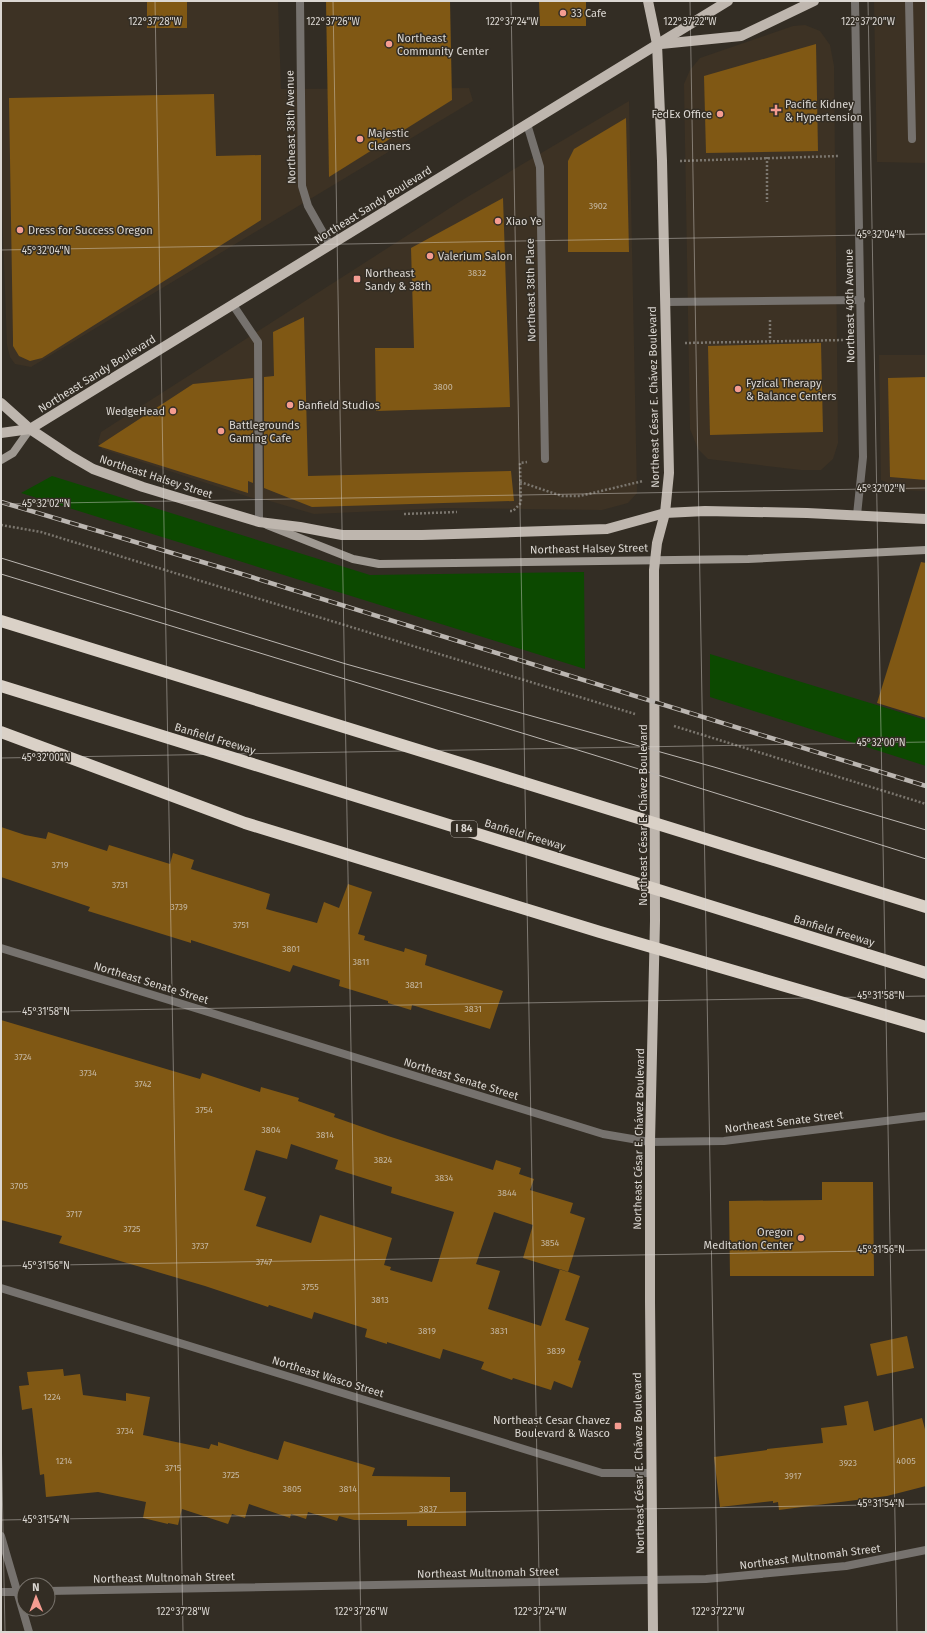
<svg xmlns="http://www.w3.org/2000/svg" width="927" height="1633" font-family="'Fira Sans',sans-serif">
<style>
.built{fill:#3d3224}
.green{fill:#0c4900}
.building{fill:#805814;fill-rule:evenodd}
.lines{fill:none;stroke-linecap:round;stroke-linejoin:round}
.path{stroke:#7b766e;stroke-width:2.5;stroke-dasharray:2 2;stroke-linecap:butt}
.service{stroke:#76726e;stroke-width:8}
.minor{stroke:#76726e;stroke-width:8}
.secondary{stroke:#9f9992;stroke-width:8}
.primary{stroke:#beb6ae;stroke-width:10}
.motorway{stroke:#dad1c7;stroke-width:12}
.tram{stroke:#bbb6b1;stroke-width:1}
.rail-casing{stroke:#bbb6b1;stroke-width:4.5}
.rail{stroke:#332d24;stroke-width:3;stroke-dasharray:9;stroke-linecap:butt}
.ticks{fill:none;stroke:#dbd7d2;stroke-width:1;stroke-opacity:0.45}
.poi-dot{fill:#f59c91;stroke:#332d24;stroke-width:1.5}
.labels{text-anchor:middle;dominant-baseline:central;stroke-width:3;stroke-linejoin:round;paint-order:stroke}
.number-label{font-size:9px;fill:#c4b7a2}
.shield{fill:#332d24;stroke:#a9a49e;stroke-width:1}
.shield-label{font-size:10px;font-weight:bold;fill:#dbd7d2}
.poi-label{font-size:11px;fill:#dbd7d2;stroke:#332d24;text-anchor:start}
.street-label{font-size:11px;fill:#dbd7d2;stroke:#332d24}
.ticks-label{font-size:10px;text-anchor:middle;fill:#dbd7d2;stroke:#332d24;stroke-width:3;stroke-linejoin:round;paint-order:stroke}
</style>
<rect width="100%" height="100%" fill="#332d24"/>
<g class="built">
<polygon points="1,1 278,1 281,89 469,88 473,101 31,367 15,364 10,357 7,345 1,182"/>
<polygon points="874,1 926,1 926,163 877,162"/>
<polygon points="805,25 820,31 830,45 834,66 838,443 833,459 821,470 801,470 708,459 698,449 690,429 684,84 690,70 700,58 793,26"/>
<polygon points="629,101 637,493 628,503 602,510 446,508 314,514 263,499 252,498 102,449 98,442 101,432 464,199"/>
<polygon points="879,355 926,355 926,491 902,490 881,480"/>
</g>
<g class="green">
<polygon points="52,476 370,575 584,572 585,669 21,493"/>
<polygon points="710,654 926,720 926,766 710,697"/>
</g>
<g class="building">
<rect x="147" y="1" width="40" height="27"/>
<polygon points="326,1 450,1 452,100 329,177"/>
<polygon points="539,1 586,1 586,26 540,26"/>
<polygon points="816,44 818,151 706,153 704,76"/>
<polygon points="214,94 216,156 261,155 261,220 42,358 30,361 19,356 13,346 13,340 9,98"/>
<polygon points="626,118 629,252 568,252 568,161 574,149"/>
<polygon points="503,198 510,407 376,411 375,348 414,348 411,248"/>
<polygon points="304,317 308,476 511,471 514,501 312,507 264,488 264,377 274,376 273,332"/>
<polygon points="821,343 823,432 710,435 708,346"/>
<polygon points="926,377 926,480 890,477 888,378"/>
<polygon points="253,378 253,483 248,481 248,493 98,446 193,384"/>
<polygon points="921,562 926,563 926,718 877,703"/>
<polygon points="1,827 25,835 46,839 48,832 107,851 109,845 170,864 173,853 194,860 191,869 270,894 266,909 317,923 324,902 339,908 348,884 372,892 358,934 365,936 364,940 404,952 405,948 427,955 425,965 503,991 490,1029 412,1005 411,1010 388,1003 388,1001 339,986 340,980 293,965 290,972 191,940 191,943 88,911 90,907 1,877"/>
<path d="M1,1020L200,1079L202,1073L260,1092L261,1087L299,1098L298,1101L335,1114L334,1117L388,1136L493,1170L496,1160L521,1168L519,1174L534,1179L530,1190L573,1203L570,1213L585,1218L568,1272L523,1258L533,1225L494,1212L476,1264L500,1271L488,1309L541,1326L560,1269L580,1276L565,1320L589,1328L578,1360L581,1361L572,1388L554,1381L551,1390L513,1378L512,1380L481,1369L484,1362L443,1349L440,1359L387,1342V1344L365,1337L367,1329L314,1312L312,1319L269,1305L268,1307L205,1286L59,1243L62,1236L1,1220ZM291,1144L338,1160L335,1169L392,1187L391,1193L454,1212L432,1282L390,1270L391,1267L384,1265L392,1238L320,1215L311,1243L256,1226L266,1197L244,1190L256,1150L287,1159Z"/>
<polygon points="822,1182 873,1182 874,1276 730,1276 729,1201 822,1200"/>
<polygon points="907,1336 914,1368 877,1376 870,1344"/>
<polygon points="63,1369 64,1376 80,1374 83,1395 126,1401 126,1393 150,1397 143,1435 209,1449 211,1444 218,1446 218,1442 278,1460 284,1441 375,1468 372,1476 450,1477 450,1492 466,1492 466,1526 407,1526 407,1520 354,1520 339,1516 337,1521 308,1512 306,1519 291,1514 290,1518 249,1504 245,1518 232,1514 228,1524 182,1509 178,1525 168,1523 168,1524 143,1518 146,1502 98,1492 46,1497 44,1474 40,1475 32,1408 22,1410 19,1386 29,1385 27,1372"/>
<polygon points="868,1401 874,1431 922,1418 926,1433 926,1486 887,1496 779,1510 778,1502 773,1503 773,1501 720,1507 714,1457 767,1450 767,1449 823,1443 821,1428 847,1425 844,1406"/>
</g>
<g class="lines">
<g class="path">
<polyline points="767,157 767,202"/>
<polyline points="680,161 839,156"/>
<polyline points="770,320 770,341"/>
<polyline points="685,343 844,340"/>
<polyline points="520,482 562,496 580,496 643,481"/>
<polyline points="510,511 513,511 521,503 520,463 527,462"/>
<polyline points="404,514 457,512"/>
<polyline points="1,525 41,532 635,714"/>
<polyline points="674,726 926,804"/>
</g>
<g class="service">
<polyline points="909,1 912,139"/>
<polyline points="665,302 861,300"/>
<polyline points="233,305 258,342 259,522"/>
</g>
<g class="minor">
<polyline points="300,1 302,186 308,206 330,245"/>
<polyline points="855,1 863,457 857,515"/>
<polyline points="527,124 540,167 545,459"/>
<polyline points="1,948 603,1134 650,1142 724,1141 926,1116"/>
<polyline points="1,1288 602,1473 651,1473"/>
<polyline points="1,1536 29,1632"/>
<polyline points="48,1591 706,1579 846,1566 926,1550"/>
<polyline points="1,1592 24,1592"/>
</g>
<g class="secondary">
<polyline points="1,460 13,453 30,429"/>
<polyline points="267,525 353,559 379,564 748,559 926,550"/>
</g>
<g class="primary">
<polyline points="648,1 657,44 662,161 669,473 665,513 657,543 654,570 655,921 650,1142 650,1302 653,1632"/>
<polyline points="661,44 741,36 814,1"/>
<polyline points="1,403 30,429 69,455 93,469 143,487 259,522 300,527 342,535 422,535 607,529 665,513 705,511 807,513 926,519"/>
<polyline points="1,433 30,429 728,1"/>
</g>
<g class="motorway">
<polyline points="1,621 926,907"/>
<polyline points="1,686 926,973"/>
<polyline points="1,732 245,823 600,932 926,1027"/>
</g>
<g class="tram">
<polyline points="1,558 346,664 714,767 926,830"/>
<polyline points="1,574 594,755 926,859"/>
</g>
<defs>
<polyline id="rail" points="1,502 219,567 926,786"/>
</defs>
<use href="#rail" class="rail-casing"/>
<use href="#rail" class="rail"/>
</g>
<path class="ticks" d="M155,1L183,1632M333,1L361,1632M511,1L540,1632M690,1L718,1632M868,1L897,1632M1,250L926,234M1,504L926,488M1,758L926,742M1,1012L926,996M1,1266L926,1250M1,1427L5,1632M1,1520L926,1504"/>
<g class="poi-dot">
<circle cx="563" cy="13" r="4"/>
<circle cx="389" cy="44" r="4"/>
<path d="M774 104h4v4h4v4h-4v4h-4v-4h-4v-4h4z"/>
<circle cx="720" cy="114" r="4"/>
<circle cx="360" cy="139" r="4"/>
<circle cx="498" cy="221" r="4"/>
<circle cx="20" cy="230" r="4"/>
<circle cx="430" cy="256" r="4"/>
<rect x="353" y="275" width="8" height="8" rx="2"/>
<circle cx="738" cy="389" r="4"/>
<circle cx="290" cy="405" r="4"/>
<circle cx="173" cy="411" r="4"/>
<circle cx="221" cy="431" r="4"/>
<circle cx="801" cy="1238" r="4"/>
<rect x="614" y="1422" width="8" height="8" rx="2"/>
</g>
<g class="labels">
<g class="number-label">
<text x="598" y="206">3902</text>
<text x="477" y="273">3832</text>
<text x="443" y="387">3800</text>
<text x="60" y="865">3719</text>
<text x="120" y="885">3731</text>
<text x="179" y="907">3739</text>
<text x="241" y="925">3751</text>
<text x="291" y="949">3801</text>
<text x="361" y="962">3811</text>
<text x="414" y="985">3821</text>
<text x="473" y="1009">3831</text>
<text x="23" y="1057">3724</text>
<text x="88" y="1073">3734</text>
<text x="143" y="1084">3742</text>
<text x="204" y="1110">3754</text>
<text x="271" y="1130">3804</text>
<text x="325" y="1135">3814</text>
<text x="383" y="1160">3824</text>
<text x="444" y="1178">3834</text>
<text x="19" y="1186">3705</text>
<text x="507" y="1193">3844</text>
<text x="74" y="1214">3717</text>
<text x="132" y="1229">3725</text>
<text x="550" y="1243">3854</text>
<text x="200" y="1246">3737</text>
<text x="264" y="1262">3747</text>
<text x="310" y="1287">3755</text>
<text x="380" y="1300">3813</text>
<text x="427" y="1331">3819</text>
<text x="499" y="1331">3831</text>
<text x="556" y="1351">3839</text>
<text x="52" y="1397">1224</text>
<text x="125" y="1431">3734</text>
<text x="64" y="1461">1214</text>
<text x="906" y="1461">4005</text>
<text x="848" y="1463">3923</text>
<text x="173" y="1468">3715</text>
<text x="231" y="1475">3725</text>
<text x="793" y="1476">3917</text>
<text x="292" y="1489">3805</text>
<text x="348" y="1489">3814</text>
<text x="428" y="1509">3837</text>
</g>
<rect class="shield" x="451" y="821" width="26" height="16" rx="3"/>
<g class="shield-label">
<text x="464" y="829">I 84</text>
</g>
<g class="poi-label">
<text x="571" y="13">33 Cafe</text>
<text x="397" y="38">Northeast<tspan x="397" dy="13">Community Center</tspan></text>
<text x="785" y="104">Pacific Kidney<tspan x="785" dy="13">&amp; Hypertension</tspan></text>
<text x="712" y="114" text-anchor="end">FedEx Office</text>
<text x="368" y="133">Majestic<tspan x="368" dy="13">Cleaners</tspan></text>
<text x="506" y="221">Xiao Ye</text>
<text x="28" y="230">Dress for Success Oregon</text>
<text x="438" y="256">Valerium Salon</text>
<text x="365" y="273">Northeast<tspan x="365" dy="13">Sandy &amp; 38th</tspan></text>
<text x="746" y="383">Fyzical Therapy<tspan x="746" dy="13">&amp; Balance Centers</tspan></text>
<text x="298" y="405">Banfield Studios</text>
<text x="165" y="411" text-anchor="end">WedgeHead</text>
<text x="229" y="425">Battlegrounds<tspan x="229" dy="13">Gaming Cafe</tspan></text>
<text x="793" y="1232" text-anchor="end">Oregon<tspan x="793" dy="13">Meditation Center</tspan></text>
<text x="610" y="1420" text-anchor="end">Northeast Cesar Chavez<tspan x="610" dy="13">Boulevard &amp; Wasco</tspan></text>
</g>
<g class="street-label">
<text transform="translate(291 127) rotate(-91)">Northeast 38th Avenue</text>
<text transform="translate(373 205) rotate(-32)">Northeast Sandy Boulevard</text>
<text transform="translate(531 290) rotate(-91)">Northeast 38th Place</text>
<text transform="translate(850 306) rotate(-91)">Northeast 40th Avenue</text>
<text transform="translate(97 374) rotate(-32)">Northeast Sandy Boulevard</text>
<text transform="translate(654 397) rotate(-91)">Northeast César E. Chávez Boulevard</text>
<text transform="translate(156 477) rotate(18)">Northeast Halsey Street</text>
<text transform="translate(589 549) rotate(-1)">Northeast Halsey Street</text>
<text transform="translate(215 739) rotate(17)">Banfield Freeway</text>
<text transform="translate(643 815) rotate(-90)">Northeast César E. Chávez Boulevard</text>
<text transform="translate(525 835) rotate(17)">Banfield Freeway</text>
<text transform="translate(834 931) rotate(17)">Banfield Freeway</text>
<text transform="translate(151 983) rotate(17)">Northeast Senate Street</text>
<text transform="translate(461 1079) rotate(17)">Northeast Senate Street</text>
<text transform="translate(784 1122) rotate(-7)">Northeast Senate Street</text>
<text transform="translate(639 1139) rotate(-89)">Northeast César E. Chávez Boulevard</text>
<text transform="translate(328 1377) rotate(17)">Northeast Wasco Street</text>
<text transform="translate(639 1463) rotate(-91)">Northeast César E. Chávez Boulevard</text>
<text transform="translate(810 1557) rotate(-7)">Northeast Multnomah Street</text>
<text transform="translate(488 1573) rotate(-1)">Northeast Multnomah Street</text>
<text transform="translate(164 1578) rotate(-1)">Northeast Multnomah Street</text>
</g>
</g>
<g class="ticks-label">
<text x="155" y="25">122°37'28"W</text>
<text x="333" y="25">122°37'26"W</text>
<text x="512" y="25">122°37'24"W</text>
<text x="690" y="25">122°37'22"W</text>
<text x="868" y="25">122°37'20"W</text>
<text x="881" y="238">45°32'04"N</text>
<text x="46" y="254">45°32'04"N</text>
<text x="881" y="492">45°32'02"N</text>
<text x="46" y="507">45°32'02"N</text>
<text x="881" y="746">45°32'00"N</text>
<text x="46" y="761">45°32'00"N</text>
<text x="881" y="999">45°31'58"N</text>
<text x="46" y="1015">45°31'58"N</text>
<text x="881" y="1253">45°31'56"N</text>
<text x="46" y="1269">45°31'56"N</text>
<text x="881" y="1507">45°31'54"N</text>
<text x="46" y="1523">45°31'54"N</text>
<text x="183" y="1615">122°37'28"W</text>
<text x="361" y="1615">122°37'26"W</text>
<text x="540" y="1615">122°37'24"W</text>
<text x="718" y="1615">122°37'22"W</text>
</g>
<rect width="927" height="1633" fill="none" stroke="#dbd7d2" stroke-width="4"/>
<g transform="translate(36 1597) rotate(359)"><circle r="19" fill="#332d24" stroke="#76716a"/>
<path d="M0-3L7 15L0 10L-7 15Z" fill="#f59c91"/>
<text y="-6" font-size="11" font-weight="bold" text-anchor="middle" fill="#dbd7d2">N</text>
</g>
</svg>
